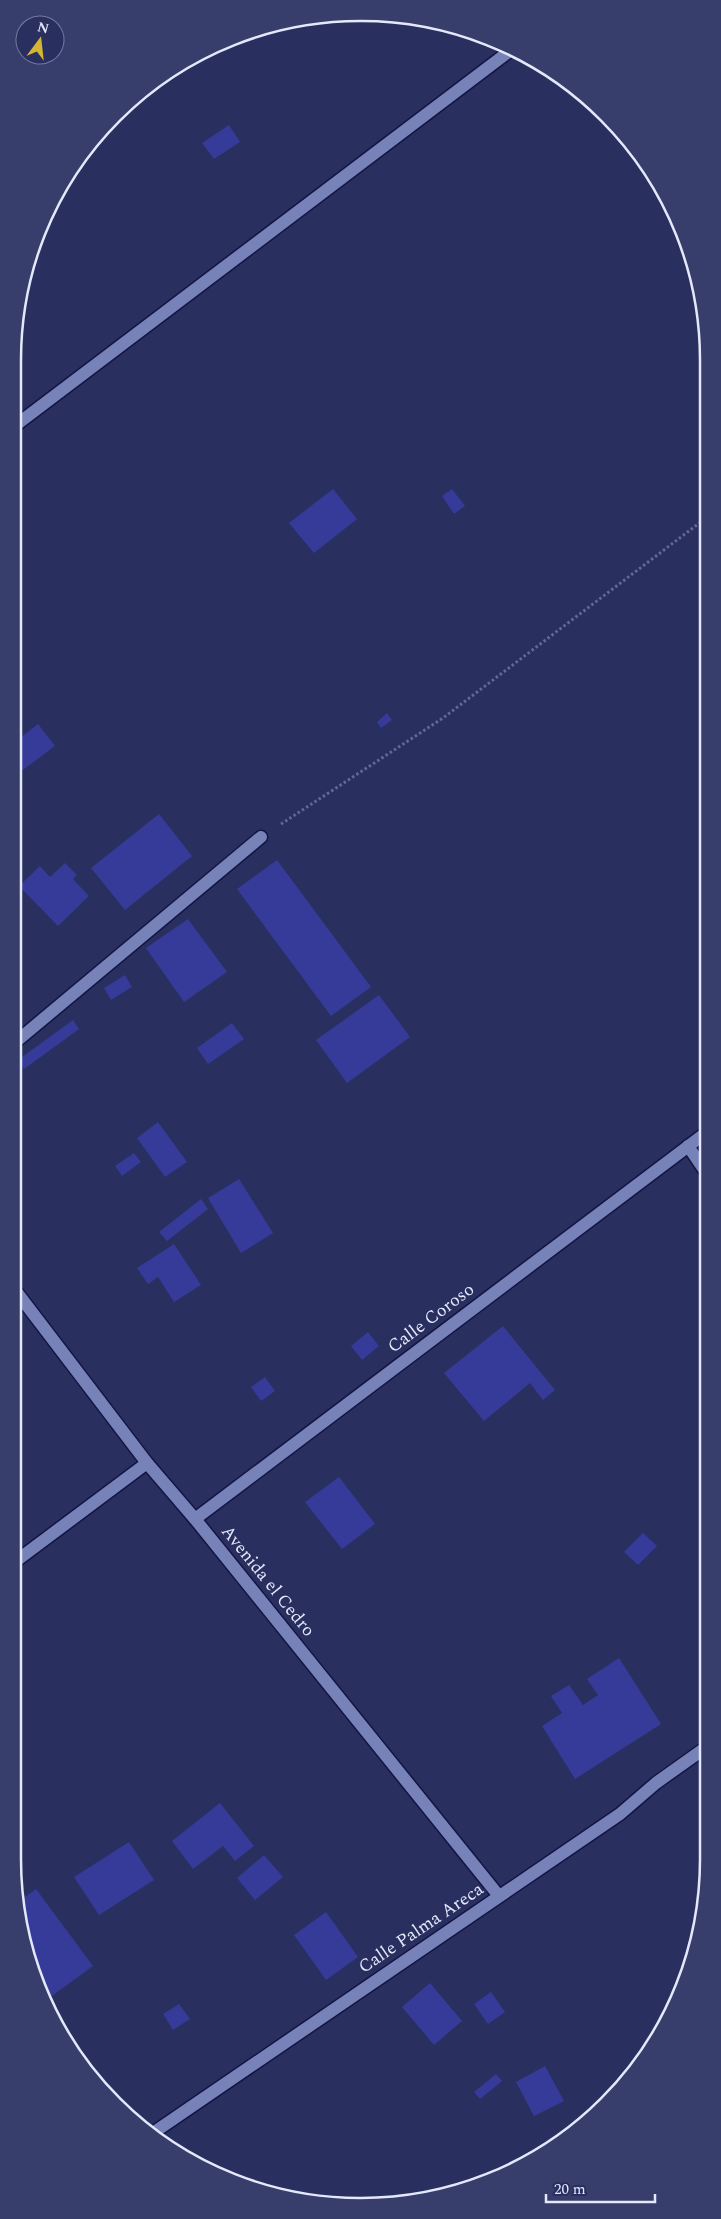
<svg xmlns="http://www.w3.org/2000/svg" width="721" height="2219" font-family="Spectral,serif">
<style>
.building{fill:#363b99}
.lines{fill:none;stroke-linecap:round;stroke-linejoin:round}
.street-casing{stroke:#131543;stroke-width:15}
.path{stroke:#636990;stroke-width:3;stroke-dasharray:2.5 2.5;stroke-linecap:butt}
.street{stroke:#7782b9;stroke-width:12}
.labels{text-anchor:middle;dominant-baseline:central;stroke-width:4.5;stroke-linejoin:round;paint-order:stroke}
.street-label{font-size:18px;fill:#e4e8fb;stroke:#292f5f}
.rim{fill:none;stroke:#e4e8fb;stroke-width:2.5}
</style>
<rect width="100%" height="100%" fill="#292f5f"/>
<g class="building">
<polygon points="229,125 240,142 214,159 202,143"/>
<polygon points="333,489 357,519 314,553 289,523"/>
<polygon points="452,489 465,506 454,514 442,496"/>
<polygon points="387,713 392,720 381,728 377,722"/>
<polygon points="38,724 55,746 12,778 12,744"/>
<polygon points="159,814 192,856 125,910 91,868"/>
<polygon points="277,860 371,987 331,1016 237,889"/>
<polygon points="65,863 77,875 73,879 89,896 58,926 19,886 40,866 50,877"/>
<polygon points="188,919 227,972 184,1002 146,948"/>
<polygon points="125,975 132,987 111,1000 104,988"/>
<polygon points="379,995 410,1037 347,1083 316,1040"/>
<polygon points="73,1020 79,1029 24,1069 18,1060"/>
<polygon points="232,1023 244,1039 208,1064 197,1048"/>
<polygon points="158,1122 187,1162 165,1177 137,1138"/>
<polygon points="134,1153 141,1162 122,1176 115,1166"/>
<polygon points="239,1179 273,1233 241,1253 208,1198"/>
<polygon points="201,1199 208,1209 167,1241 159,1232"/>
<polygon points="174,1244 201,1285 174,1302 158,1277 148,1284 137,1268"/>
<polygon points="503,1326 555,1390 543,1400 530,1383 484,1421 444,1373"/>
<polygon points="368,1332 379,1346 362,1360 351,1346"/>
<polygon points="265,1377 275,1391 261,1401 251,1387"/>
<polygon points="339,1477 375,1524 342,1549 305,1502"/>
<polygon points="643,1533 657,1546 638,1565 624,1552"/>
<polygon points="619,1658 661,1724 575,1779 542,1726 562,1713 551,1696 569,1685 583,1705 598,1695 587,1679"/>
<polygon points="220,1803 254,1846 235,1861 223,1846 193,1869 172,1841"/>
<polygon points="129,1842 154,1880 99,1915 74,1877"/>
<polygon points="264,1855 283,1877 255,1900 237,1878"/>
<polygon points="36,1889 93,1966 45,2001 39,1991 19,1926 17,1903"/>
<polygon points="326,1912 358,1957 326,1980 294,1935"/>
<polygon points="430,1983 462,2021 434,2045 402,2007"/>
<polygon points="491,1992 505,2012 488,2024 474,2004"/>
<polygon points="179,2004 190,2019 173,2030 163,2014"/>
<polygon points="545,2066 564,2101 534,2116 516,2082"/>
<polygon points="496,2074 502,2081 480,2099 474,2092"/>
</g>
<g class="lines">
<defs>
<g id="street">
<polyline points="12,428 511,50"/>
<polyline points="12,1045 261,837"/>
<polyline points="688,1146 707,1174"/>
<polyline points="12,1286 147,1463 195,1519 499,1896"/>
<polyline points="195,1519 707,1132"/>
<polyline points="12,1564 147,1463"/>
<polyline points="150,2135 620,1814 656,1783 708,1746"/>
</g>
</defs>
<use href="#street" class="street-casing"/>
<polyline class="path" points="281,824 443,718 706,518"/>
<use href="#street" class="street"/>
</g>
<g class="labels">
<g class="street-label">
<text transform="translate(431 1318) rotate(-37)">Calle Coroso</text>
<text transform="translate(268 1581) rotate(51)">Avenida el Cedro</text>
<text transform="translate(421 1928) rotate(-34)">Calle Palma Areca</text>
</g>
</g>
<path d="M0 0H721V2219H0ZM360 21H361A339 339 0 0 1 700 360V1859A339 339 0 0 1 361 2198H360A339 339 0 0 1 21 1859V360A339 339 0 0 1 360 21Z" fill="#383e6b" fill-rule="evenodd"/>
<path class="rim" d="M360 21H361A339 339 0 0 1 700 360V1859A339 339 0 0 1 361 2198H360A339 339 0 0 1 21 1859V360A339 339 0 0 1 360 21Z"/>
<g transform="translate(40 40) rotate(15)"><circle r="24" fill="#292f5f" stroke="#74799d"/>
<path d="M0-4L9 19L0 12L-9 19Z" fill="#d4b635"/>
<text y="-8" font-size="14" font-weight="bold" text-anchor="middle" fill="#e4e8fb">N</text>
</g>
<path d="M546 2194v8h109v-8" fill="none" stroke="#e4e8fb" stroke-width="2.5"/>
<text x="554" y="2194" font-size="15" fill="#e4e8fb" stroke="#292f5f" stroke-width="4" paint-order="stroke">20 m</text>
</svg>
